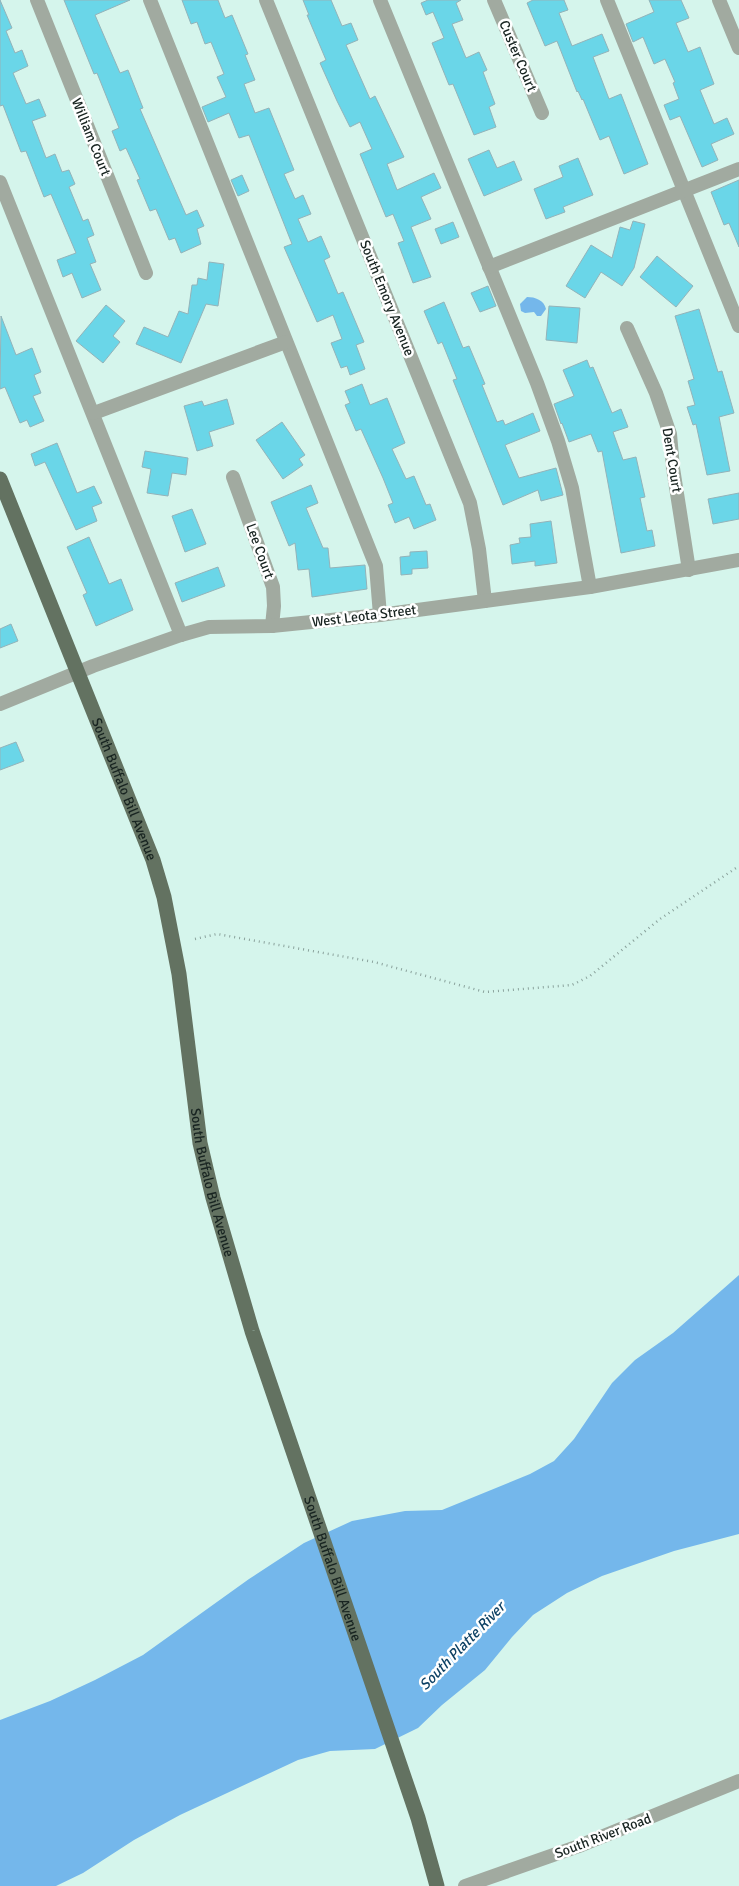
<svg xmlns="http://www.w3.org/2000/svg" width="739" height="1886" font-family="Signika,sans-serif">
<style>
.water{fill:#74b7eb}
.building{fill:#6ad6e8;stroke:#93b3b9}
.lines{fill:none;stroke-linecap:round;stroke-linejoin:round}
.path{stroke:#8aa29c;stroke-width:2.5;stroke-dasharray:1 4;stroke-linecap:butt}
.minor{stroke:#a1aaa0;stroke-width:14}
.major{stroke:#637261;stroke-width:15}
.labels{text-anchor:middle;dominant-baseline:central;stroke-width:5;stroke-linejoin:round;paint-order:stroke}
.street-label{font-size:14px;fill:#182421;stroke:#fff}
.water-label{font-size:15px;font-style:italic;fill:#0d4164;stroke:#fff}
</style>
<rect width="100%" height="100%" fill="#d5f5ec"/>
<g class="water">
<path d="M527,297C535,297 544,300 546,309L541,316H537L534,312L525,313L521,311L520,304Z"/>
<polygon points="739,1275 739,1534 674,1551 602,1576 567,1593 533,1615 512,1637 485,1670 442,1705 418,1728 375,1749 330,1751 298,1760 180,1815 134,1840 83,1873 56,1886 0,1886 0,1720 50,1701 95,1680 143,1655 249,1579 304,1543 352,1521 405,1511 442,1510 530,1474 554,1461 574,1439 612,1383 635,1360 673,1333"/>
</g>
<g class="building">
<polygon points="0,0 12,28 6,31 15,53 22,50 28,66 13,73 26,104 39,99 46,116 32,121 46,158 55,154 62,172 69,170 75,184 69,187 83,221 88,219 94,235 87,238 96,262 90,264 101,290 82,298 72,273 63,277 57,260 76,253 51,194 44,197 26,151 21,152 3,105 0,106"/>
<polygon points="64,0 130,0 95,15 120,73 128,70 143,108 140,109 186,215 197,210 204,226 197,229 201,244 181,253 175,238 169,240 156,209 150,211 137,180 140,179 126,148 120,151 112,131 119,128 97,73 94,74"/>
<polygon points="182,0 218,0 225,18 232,15 248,54 245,55 255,80 244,84 255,113 269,108 294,170 284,174 295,199 303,195 311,214 298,219 308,242 321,236 330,257 324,260 338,294 343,292 364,342 356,345 365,369 350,375 347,366 341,368 331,343 342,339 333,315 317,322 284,247 292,244 249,135 239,138 229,113 208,122 202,107 226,97 217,77 224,74 211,42 205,44 197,22 191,24"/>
<polygon points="303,0 331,0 342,26 351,23 358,40 346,45 370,99 375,96 404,157 387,164 397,190 434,173 441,188 421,197 431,219 411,227 431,277 413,283 398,243 404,241 393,214 386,217 360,154 372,149 360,122 350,127 337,101 320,63 326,60 307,15 309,15"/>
<polygon points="428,0 461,0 456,3 463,20 452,24 466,58 479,52 487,70 483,72 495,104 489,107 496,127 474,135 453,84 449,85 432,43 444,38 433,12 426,15 421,3"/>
<polygon points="533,0 564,0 568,10 559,13 572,46 602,34 609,51 593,57 609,99 621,94 648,164 624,174 609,136 600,140 583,99 582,100 578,91 577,92 557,41 545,46 527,3"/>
<polygon points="649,0 681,0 689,18 676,23 688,52 700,47 714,84 700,90 714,124 727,118 734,134 711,144 718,160 702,167 680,116 670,120 664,105 679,99 673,83 675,82 665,59 654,64 643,37 633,42 626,24 654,12"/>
<polygon points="489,150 497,168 514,161 522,180 484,196 468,159"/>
<polygon points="578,158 593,195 563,207 565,212 546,219 534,189 563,177 559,166"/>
<polygon points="242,175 249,191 238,196 231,180"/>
<polygon points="739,180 739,247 729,223 724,225 711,192"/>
<polygon points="633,221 645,224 634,268 622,286 601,272 585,298 566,286 591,245 612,258 620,227 630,230"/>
<polygon points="453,222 459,237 441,244 435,229"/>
<polygon points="657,256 693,286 676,307 640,277"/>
<polygon points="209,262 224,264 218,306 206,304 181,363 136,344 144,327 168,337 179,311 188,314 192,285 197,285 198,278 207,280"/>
<polygon points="488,286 496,306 480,312 471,293"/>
<polygon points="444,302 463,348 469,346 485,384 482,385 497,422 503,420 505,425 533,413 540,431 505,445 519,478 556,468 563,495 541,501 538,490 503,505 453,380 457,379 442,342 438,344 424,311"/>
<polygon points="106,305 125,321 113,336 120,342 103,363 76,341"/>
<polygon points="549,306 580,308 577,343 546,340"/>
<polygon points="699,309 718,372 722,371 734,413 719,417 730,471 707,475 696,424 693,425 687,407 695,405 688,381 694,379 675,316"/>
<polygon points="1,316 16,355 32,348 41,372 34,375 41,393 33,396 44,421 30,427 27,420 20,423 5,387 0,389"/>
<polygon points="587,360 590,368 593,367 612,413 621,409 628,427 613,432 623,460 636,457 645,497 640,498 647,531 652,530 655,546 621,553 602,451 598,452 591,434 569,442 562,423 561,424 554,404 574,396 563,370"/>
<polygon points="362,384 370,405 387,398 405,443 392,449 406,479 414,476 426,505 430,504 436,520 414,529 409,517 395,523 388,505 393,503 383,478 361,429 356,431 345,405 350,403 345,391"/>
<polygon points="227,399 234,424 209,432 213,446 197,451 184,406 202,401 204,406"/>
<polygon points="282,422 305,455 299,459 303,465 283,479 256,440"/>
<polygon points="57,443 77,493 94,486 102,503 92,507 97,521 76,530 45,462 35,466 31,454"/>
<polygon points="145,451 188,458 186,475 172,473 168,496 147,493 151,469 142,467"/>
<polygon points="311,485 318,503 306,508 323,548 328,548 330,568 365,565 367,589 312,597 309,569 298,570 295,543 289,546 271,502"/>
<polygon points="739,493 739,519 713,524 708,499"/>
<polygon points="192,509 206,544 185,552 172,516"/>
<polygon points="551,521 557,563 535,566 535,561 512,564 510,545 520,543 519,538 531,537 530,524"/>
<polygon points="89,537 109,584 121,579 133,610 96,626 83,595 87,593 67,547"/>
<polygon points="427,551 428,568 412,569 412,574 401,575 400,557 410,556 410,552"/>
<polygon points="218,567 225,586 182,602 175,583"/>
<polygon points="11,624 18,641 0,648 0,629"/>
<polygon points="16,742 24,761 0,770 0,748"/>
</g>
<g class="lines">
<polyline class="path" points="195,939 217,934 374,962 485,992 572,985 590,976 660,919 739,866"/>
<g class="minor">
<polyline points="37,0 146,273"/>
<polyline points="150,0 376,566 380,615"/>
<polyline points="266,0 470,503 479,549 485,601"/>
<polyline points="380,0 537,383 558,441 572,488 590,587"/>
<polyline points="494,0 542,113"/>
<polyline points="607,0 739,326"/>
<polyline points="719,0 739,48"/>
<polyline points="0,182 181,635"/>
<polyline points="489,267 739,169"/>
<polyline points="627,328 656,393 670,434 673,468 689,570"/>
<polyline points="94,413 286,342"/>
<polyline points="233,477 273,587 274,606 272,626"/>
<polyline points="0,704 93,666 181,635 209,627 272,626 380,615 590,587 739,560"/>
<polyline points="465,1886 579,1846 739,1781"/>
</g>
<path class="major" id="s1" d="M0,479L153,860L164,897L179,974L200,1143L213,1198L252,1331L418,1818L437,1886"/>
</g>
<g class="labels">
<g class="street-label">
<text transform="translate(518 56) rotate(67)">Custer Court</text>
<text transform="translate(91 137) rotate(68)">William Court</text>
<text transform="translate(387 298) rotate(68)">South Emory Avenue</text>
<text transform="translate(672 460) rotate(81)">Dent Court</text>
<text transform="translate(260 551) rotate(70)">Lee Court</text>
<text transform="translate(364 616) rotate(-7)">West Leota Street</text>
<text stroke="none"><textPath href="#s1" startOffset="334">South Buffalo Bill Avenue</textPath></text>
<text stroke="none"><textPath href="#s1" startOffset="739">South Buffalo Bill Avenue</textPath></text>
<text stroke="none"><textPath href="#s1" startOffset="1144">South Buffalo Bill Avenue</textPath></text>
<text transform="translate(603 1836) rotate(-21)">South River Road</text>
</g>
<g class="water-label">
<text transform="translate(462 1646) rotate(-46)">South Platte River</text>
</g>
</g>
</svg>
